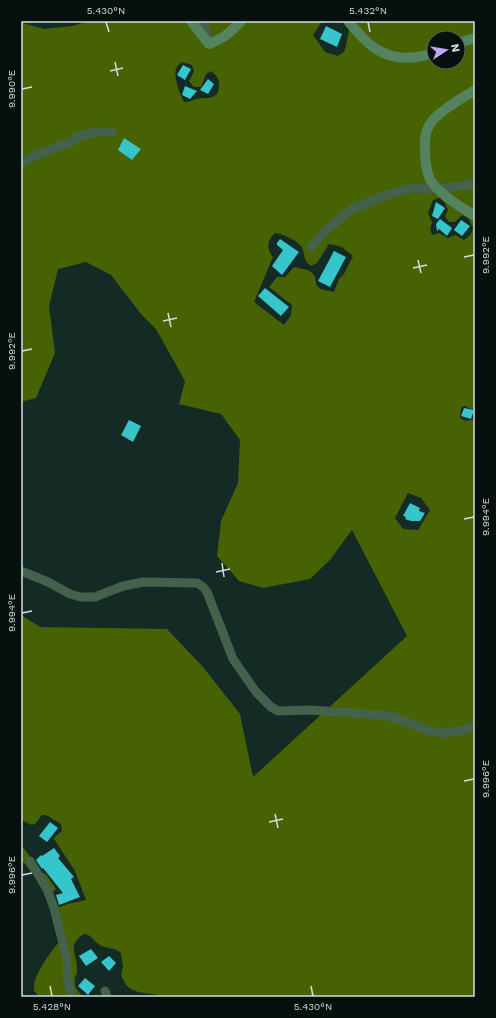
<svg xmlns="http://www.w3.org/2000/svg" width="496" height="1018" font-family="'Work Sans',sans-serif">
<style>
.forest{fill:#466202;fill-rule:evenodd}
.building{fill:#37c5cc}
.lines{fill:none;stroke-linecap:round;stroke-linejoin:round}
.street{stroke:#44624b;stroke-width:9}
.secondary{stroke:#53845f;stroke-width:10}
.ticks{fill:none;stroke:#d2dfdb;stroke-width:1.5}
.neatline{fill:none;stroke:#d2dfdb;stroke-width:1.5}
.ticks-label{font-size:10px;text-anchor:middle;fill:#d2dfdb}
</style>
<rect width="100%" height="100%" fill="#142a24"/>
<path class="forest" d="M21,21H23V23L44,29L72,26L90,21H327L321,23L313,35L325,52L338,56L344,52L346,46L350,24L356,21L365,22V21H475V408L471,409L464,406L461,408L460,418L466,421L475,419V997H164C146,990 128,998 121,974L123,967L121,953C112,946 106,949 100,945C92,940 94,936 84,934C65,945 79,958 77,972C77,974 75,976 75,978C73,986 78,992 84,997H40C38,995 35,993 34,990C32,977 51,951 59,942C58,934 57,925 55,917C49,899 34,872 21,860V846C30,853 33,865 40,874L43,873L46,874L56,889L50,895L56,908L68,904L86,900L75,871L54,839L56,836L62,831L61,824L46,815H42L36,823L32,825L21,820V615L40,627L167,629L203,667L240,714L253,777L407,636L352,530L330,560L310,579L263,588L239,581L217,556L221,521L238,483L240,440L221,414L179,404L185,381L156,329L141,314L111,275L86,262L58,269L49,306L55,353L36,398L21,402ZM434,38H458V62H434ZM182,62L192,65L194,71L189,81L194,87H201L206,74L211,71C216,75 219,78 219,84C220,101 207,97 196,99C192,101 189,102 184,102C180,95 172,74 177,67C178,65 180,64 182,62ZM440,198L445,203L448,210L445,216L449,222H455L462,215L468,218L473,228L471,234L464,240L455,235L448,238L439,233L432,235L430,229L432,222L428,213L433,200ZM275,233C283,234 296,240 301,246C306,253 301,258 311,266L317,263L329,244L342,247L353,256L344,274L339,279L334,292L320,289L316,284C316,269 306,270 294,267L285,277H277L269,287L292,305L291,315L284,325L254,302L273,257C266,248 267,240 275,233ZM408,493L421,498L430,510L418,530L403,529L395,518Z"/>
<g class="building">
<polygon points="326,26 342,34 337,47 320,39"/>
<polygon points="183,65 191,69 185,80 177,75"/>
<polygon points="208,79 214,84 208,94 200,90"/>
<polygon points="185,86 197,91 190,99 182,95"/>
<polygon points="124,138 141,149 132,160 118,150"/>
<polygon points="436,202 445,208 438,219 432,216"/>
<polygon points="440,219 452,228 447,236 439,229 437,231 436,224"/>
<polygon points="461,220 470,226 462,236 454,230"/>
<polygon points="280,239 299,252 282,275 272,266 283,250 277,245 277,243"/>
<polygon points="334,251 346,257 330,287 318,281"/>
<polygon points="265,288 289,307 281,316 258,296"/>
<polygon points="464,408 474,410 471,419 461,416"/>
<polygon points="129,420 141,426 133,442 121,435"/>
<polygon points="410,503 420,508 419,511 425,513 420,521 411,521 405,519 406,517 403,516"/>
<polygon points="50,822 58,828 47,842 39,836"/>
<polygon points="54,848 60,856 58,858 74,877 71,879 80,897 59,905 56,895 63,893 43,868 42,869 36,860 41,855 42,856"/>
<polygon points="91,949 98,958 86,966 79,956"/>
<polygon points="109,956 116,963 109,971 101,962"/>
<polygon points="85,978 95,986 88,995 78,986"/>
</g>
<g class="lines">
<g class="street">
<polyline points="203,21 209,44"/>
<polyline points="21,163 34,156 75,140 76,137 97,132 112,132"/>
<polyline points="311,247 325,231 352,209 384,196 411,188 438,189 475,184"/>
<polyline points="21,571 48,582 70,594 81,597 95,597 123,586 144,582 197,583 203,587 207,592 233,659 256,692 271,707 278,711 310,710 381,715 393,717 430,731 444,733 459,731 475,726"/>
<polyline points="30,861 47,889 54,908 67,959 68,982 72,997"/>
<polyline points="105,991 107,997"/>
</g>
<g class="secondary">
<path d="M191,21L209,44C224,38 230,33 241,21"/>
<path d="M348,21C355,29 363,39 372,46C390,60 414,61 434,52"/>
<polyline points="458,43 475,38"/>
<path d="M475,90C461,99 444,108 433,120C426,128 424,139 425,149C425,159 426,171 430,179C438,194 461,207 475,216"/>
</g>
</g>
<path class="ticks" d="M106,22L109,32M368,22L370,32M115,62L118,76M110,71L123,68M22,89L32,87M464,257L474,255M418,260L421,273M413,268L427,265M168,313L171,327M163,321L177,318M22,351L32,349M464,519L474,517M222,563L224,577M216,572L230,569M22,613L32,611M464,781L474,779M275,814L278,828M269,822L283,819M22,875L32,873M50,986L52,996M311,986L313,996"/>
<rect width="496" height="1018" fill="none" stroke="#07100e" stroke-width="44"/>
<g transform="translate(446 50) rotate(78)"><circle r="19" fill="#07100e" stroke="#586360"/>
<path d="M0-3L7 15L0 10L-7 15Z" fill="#c0a8f4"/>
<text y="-6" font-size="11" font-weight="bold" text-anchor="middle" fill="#d2dfdb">N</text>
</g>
<rect x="22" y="22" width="452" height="974" class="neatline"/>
<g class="ticks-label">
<text x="106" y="14">5.430°N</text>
<text x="368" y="14">5.432°N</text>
<text transform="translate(11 89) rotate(-90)" y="4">9.990°E</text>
<text transform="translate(485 255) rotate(-90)" y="4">9.992°E</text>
<text transform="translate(11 351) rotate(-90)" y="4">9.992°E</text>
<text transform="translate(485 517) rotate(-90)" y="4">9.994°E</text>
<text transform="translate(11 613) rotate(-90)" y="4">9.994°E</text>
<text transform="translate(485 779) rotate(-90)" y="4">9.996°E</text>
<text transform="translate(11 875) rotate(-90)" y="4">9.996°E</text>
<text x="52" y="1010">5.428°N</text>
<text x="313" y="1010">5.430°N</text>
</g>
</svg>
